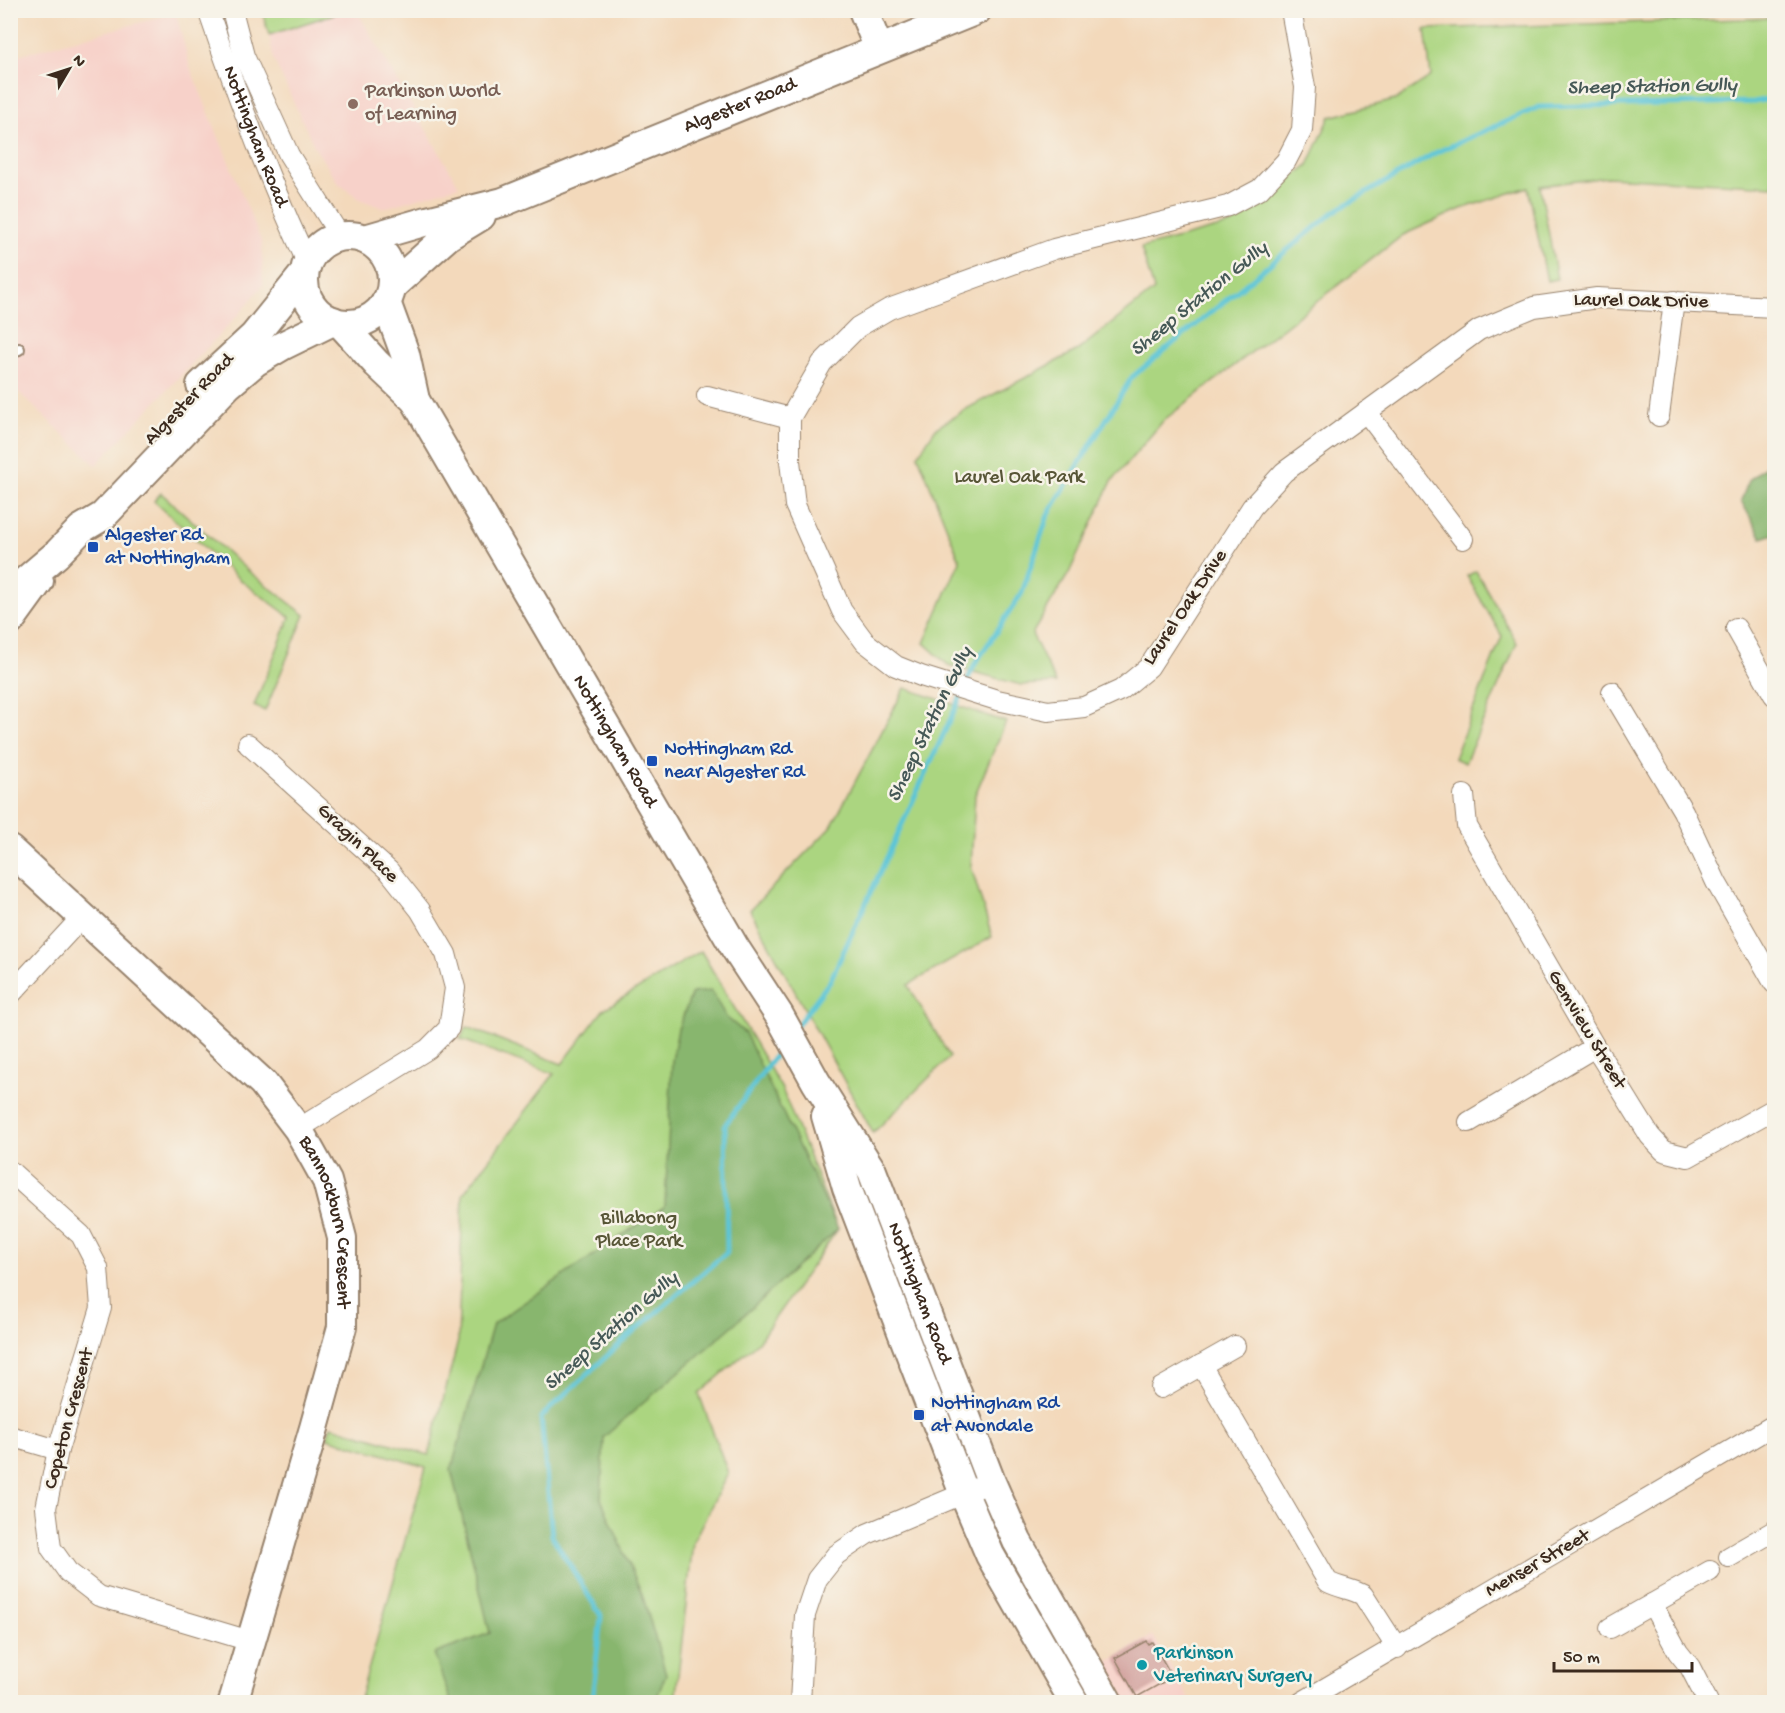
<svg xmlns="http://www.w3.org/2000/svg" width="1785" height="1713" font-family="'Gochi Hand',sans-serif">
<style>
.built{fill:#f7d1c9}
.green{fill:#abd580;stroke:#73804f;stroke-width:1.5}
.forest{fill:#88b66e;stroke:#627046;stroke-width:1.5}
.lines{fill:none;stroke-linecap:round;stroke-linejoin:round}
.stream{stroke:#5bc5d7;stroke-width:5}
.building{fill:#d09d9a}
.lane-casing{stroke:#97826c;stroke-width:14}
.street-casing{stroke:#97826c;stroke-width:22}
.secondary-casing{stroke:#97826c;stroke-width:32}
.lane{stroke:#fff;stroke-width:10}
.street{stroke:#fff;stroke-width:20}
.secondary{stroke:#fff;stroke-width:28}
.education-dot{fill:#8d6e63;stroke:#f7f3e8;stroke-width:2}
.transit-dot{fill:#1a4fb4;stroke:#f7f3e8;stroke-width:2}
.culture-dot{fill:#0f9aa8;stroke:#f7f3e8;stroke-width:2}
.labels{text-anchor:middle;dominant-baseline:central;stroke-width:5;stroke-linejoin:round;paint-order:stroke}
.education-label{font-size:20px;fill:#785e54;stroke:#f7f3e8;text-anchor:start}
.street-label{font-size:20px;fill:#3b2a1e;stroke:#f7f3e8}
.park-label{font-size:20px;fill:#575536;stroke:#f7f3e8}
.transit-label{font-size:20px;fill:#164399;stroke:#f7f3e8;text-anchor:start}
.culture-label{font-size:20px;fill:#0d838f;stroke:#f7f3e8;text-anchor:start}
.water-label{font-size:21px;font-style:italic;fill:#455856;stroke:#f7f3e8}
</style>
<rect width="100%" height="100%" fill="#f7f3e8"/>
<filter id="ink" filterUnits="userSpaceOnUse"><feTurbulence type="fractalNoise" baseFrequency=".0167" numOctaves="2"/><feDisplacementMap in="SourceGraphic" scale="12" xChannelSelector="R" yChannelSelector="G"/><feConvolveMatrix kernelMatrix="1 2 1 2 8 2 1 2 1" color-interpolation-filters="sRGB"/></filter>
<filter id="wash" filterUnits="userSpaceOnUse"><feTurbulence type="fractalNoise" baseFrequency=".008" numOctaves="4" result="noise"/><feDisplacementMap in="SourceGraphic" scale="24" xChannelSelector="R" yChannelSelector="G"/><feGaussianBlur stdDeviation="1.35" result="paint"/><feColorMatrix in="noise" values="0 0 0 0 0 0 0 0 0 0 0 0 0 0 0 0 0 1.4 0 .05"/><feComposite in="paint" operator="in"/></filter>
<g filter="url(#wash)">
<rect width="100%" height="100%" fill="#f3d9bb"/>
<g class="built">
<polygon points="343,11 357,11 459,186 384,208 361,200 339,184 315,148 274,60 269,35"/>
<polygon points="176,13 190,67 262,243 263,285 241,312 96,465 14,388 11,391 11,57"/>
<polygon points="1153,1635 1191,1702 1128,1702 1105,1663"/>
</g>
<g class="green">
<polygon points="262,11 262,10 343,11 269,35"/>
<polygon points="1774,18 1774,186 1607,177 1540,186 1557,279 1547,281 1528,187 1461,209 1403,235 1164,420 1112,481 1069,573 1032,634 1056,683 1021,685 948,665 924,643 960,561 918,455 936,428 968,408 1078,350 1154,290 1141,248 1232,224 1308,165 1330,117 1395,100 1431,76 1425,29"/>
<polygon points="161,493 247,570 305,615 265,711 254,706 290,617 240,580 154,501"/>
<polygon points="1476,571 1517,643 1465,763 1454,758 1502,636 1467,576"/>
<polygon points="905,688 1006,722 975,795 971,866 992,937 908,985 950,1057 873,1133 750,910 831,827"/>
<polygon points="701,951 782,1089 838,1229 758,1342 699,1394 728,1473 693,1542 675,1702 359,1702 426,1467 327,1438 331,1426 429,1455 458,1341 463,1194 554,1074 460,1039 467,1027 562,1064 604,1009"/>
</g>
<g class="forest">
<polygon points="1774,459 1774,534 1762,538 1741,501 1749,480"/>
<polygon points="711,991 726,1017 745,1033 838,1229 730,1328 604,1437 601,1499 642,1594 666,1674 655,1702 451,1702 434,1654 490,1633 451,1470 493,1324 665,1206 672,1061 678,1029 692,993"/>
</g>
<g class="lines">
<g class="stream">
<polyline points="965,685 975,664 1022,593 1048,515 1132,377 1335,211 1437,152 1539,107 1754,102 1774,98"/>
<polyline points="795,1028 830,981 962,694"/>
<polyline points="592,1702 601,1616 552,1536 541,1417 622,1342 727,1252 725,1125 784,1043"/>
</g>
</g>
<g id="blocks">
<polygon class="building" points="1146,1641 1148,1644 1152,1642 1169,1671 1166,1673 1169,1679 1137,1697 1115,1658"/>
</g>
</g>
<g filter="url(#ink)">
<use href="#blocks" fill-opacity="0" stroke="#97826c" stroke-width="1.5"/>
<g class="lines">
<defs>
<polyline id="lane" points="10,352 19,349"/>
<g id="street">
<path id="s1" d="M208,10C237,96 269,180 307,262"/>
<polyline points="232,10 244,56 289,155 340,236"/>
<polyline points="1291,10 1305,87 1302,130 1286,161 1260,189 1228,206 1054,249 889,309 858,327 822,363 790,418 790,461 795,505 842,611 865,642 896,666 921,676 997,700 1048,711 1084,707 1121,690 1149,667 1252,507 1284,472 1479,330 1534,307 1597,298 1774,307"/>
<polyline points="707,396 790,418"/>
<polyline points="1366,412 1463,539"/>
<polyline points="1659,416 1674,301"/>
<polyline points="1736,628 1774,695"/>
<polyline points="1612,692 1683,811 1716,882 1774,983"/>
<polyline points="248,744 389,871 420,910 446,954 455,988 449,1028 428,1049 298,1129"/>
<polyline points="1464,795 1467,826 1595,1047 1650,1136 1664,1151 1688,1157 1774,1109"/>
<polyline points="10,995 83,916"/>
<polyline points="1469,1122 1595,1047"/>
<polyline points="10,1171 81,1235 98,1268 101,1308 58,1450 46,1508 51,1548 68,1572 99,1596 250,1641"/>
<path d="M1201,1365L1328,1582C1340,1588 1352,1589 1363,1595L1397,1648"/>
<polyline points="1161,1388 1235,1346"/>
<polyline points="10,1436 58,1450"/>
<polyline points="1729,1557 1774,1531"/>
<polyline points="1652,1604 1678,1652 1690,1667 1708,1702"/>
<polyline points="1610,1628 1710,1571"/>
<polyline points="800,1702 805,1615 817,1579 836,1555 867,1534 991,1482"/>
<polyline points="1302,1702 1774,1425"/>
</g>
<g id="secondary">
<polyline points="863,10 879,49"/>
<circle cx="348" cy="280" r="44"/>
<path id="s2" d="M365,239L427,221L503,202L977,10"/>
<polyline points="392,286 448,236 481,216"/>
<path id="s3" d="M386,302L405,354L415,400L735,948L779,1015L816,1082L872,1171L991,1482L1017,1541L1108,1702"/>
<polyline points="341,324 377,364 415,400"/>
<polyline points="201,385 254,336 303,275"/>
<polyline points="10,594 57,554 81,529 103,516 228,385 255,362 282,346 333,321"/>
<polyline points="10,621 39,581"/>
<path id="s4" d="M10,850L263,1083L298,1129L327,1181L342,1238V1327L314,1428L233,1702"/>
<polyline points="826,1116 847,1188 964,1494 990,1555 1074,1702"/>
</g>
</defs>
<use href="#lane" class="lane-casing"/>
<use href="#street" class="street-casing"/>
<use href="#secondary" class="secondary-casing"/>
<use href="#lane" class="lane"/>
<use href="#street" class="street"/>
<use href="#secondary" class="secondary"/>
</g>
</g>
<circle class="education-dot" cx="353" cy="104" r="6"/>
<g class="transit-dot">
<rect x="87" y="541" width="12" height="12" rx="3"/>
<rect x="646" y="755" width="12" height="12" rx="3"/>
<rect x="913" y="1409" width="12" height="12" rx="3"/>
</g>
<circle class="culture-dot" cx="1142" cy="1665" r="6"/>
<g class="labels">
<g class="education-label">
<text x="365" y="92">Parkinson World<tspan x="365" dy="23">of Learning</tspan></text>
</g>
<g class="street-label">
<text stroke="none"><textPath href="#s2" startOffset="399">Algester Road</textPath></text>
<text stroke="none"><textPath href="#s1" startOffset="135">Nottingham Road</textPath></text>
<text transform="translate(1641 302) rotate(1)">Laurel Oak Drive</text>
<text transform="translate(190 400) rotate(-46)">Algester Road</text>
<text transform="translate(1186 608) rotate(-56)">Laurel Oak Drive</text>
<text stroke="none"><textPath href="#s3" startOffset="498">Nottingham Road</textPath></text>
<text transform="translate(357 844) rotate(44)">Gragin Place</text>
<text transform="translate(1586 1030) rotate(59)">Gemview Street</text>
<text stroke="none"><textPath href="#s4" startOffset="501">Bannockburn Crescent</textPath></text>
<text stroke="none"><textPath href="#s3" startOffset="1130">Nottingham Road</textPath></text>
<text transform="translate(70 1419) rotate(-75)">Copeton Crescent</text>
<text transform="translate(1538 1564) rotate(-30)">Menser Street</text>
</g>
<g class="park-label">
<text x="1019" y="478">Laurel Oak Park</text>
<text x="639" y="1219">Billabong<tspan x="639" dy="23">Place Park</tspan></text>
</g>
<g class="transit-label">
<text x="105" y="536">Algester Rd<tspan x="105" dy="23">at Nottingham</tspan></text>
<text x="664" y="750">Nottingham Rd<tspan x="664" dy="23">near Algester Rd</tspan></text>
<text x="931" y="1404">Nottingham Rd<tspan x="931" dy="23">at Avondale</tspan></text>
</g>
<g class="culture-label">
<text x="1154" y="1654">Parkinson<tspan x="1154" dy="23">Veterinary Surgery</tspan></text>
</g>
<g class="water-label">
<text transform="translate(1652 88) rotate(-1)">Sheep Station Gully</text>
<text transform="translate(1200 300) rotate(-39)">Sheep Station Gully</text>
<text transform="translate(931 725) rotate(-64)">Sheep Station Gully</text>
<text transform="translate(612 1332) rotate(-41)">Sheep Station Gully</text>
</g>
</g>
<rect width="1785" height="1713" fill="none" stroke="#f7f3e8" stroke-width="36"/>
<g transform="translate(69 69) rotate(51)" stroke="#f7f3e8" stroke-width="4.5" paint-order="stroke">
<path d="M0-4.5L10 22L0 15L-10 22Z" fill="#3b2a1e"/>
<text y="-9" font-size="16" font-weight="bold" text-anchor="middle" fill="#3b2a1e">N</text>
</g>
<path d="M1554 1662v9h138v-9" fill="none" stroke="#3b2a1e" stroke-width="3"/>
<text x="1563" y="1662" font-size="18" fill="#3b2a1e" stroke="#f7f3e8" stroke-width="4.5" paint-order="stroke">50 m</text>
</svg>
